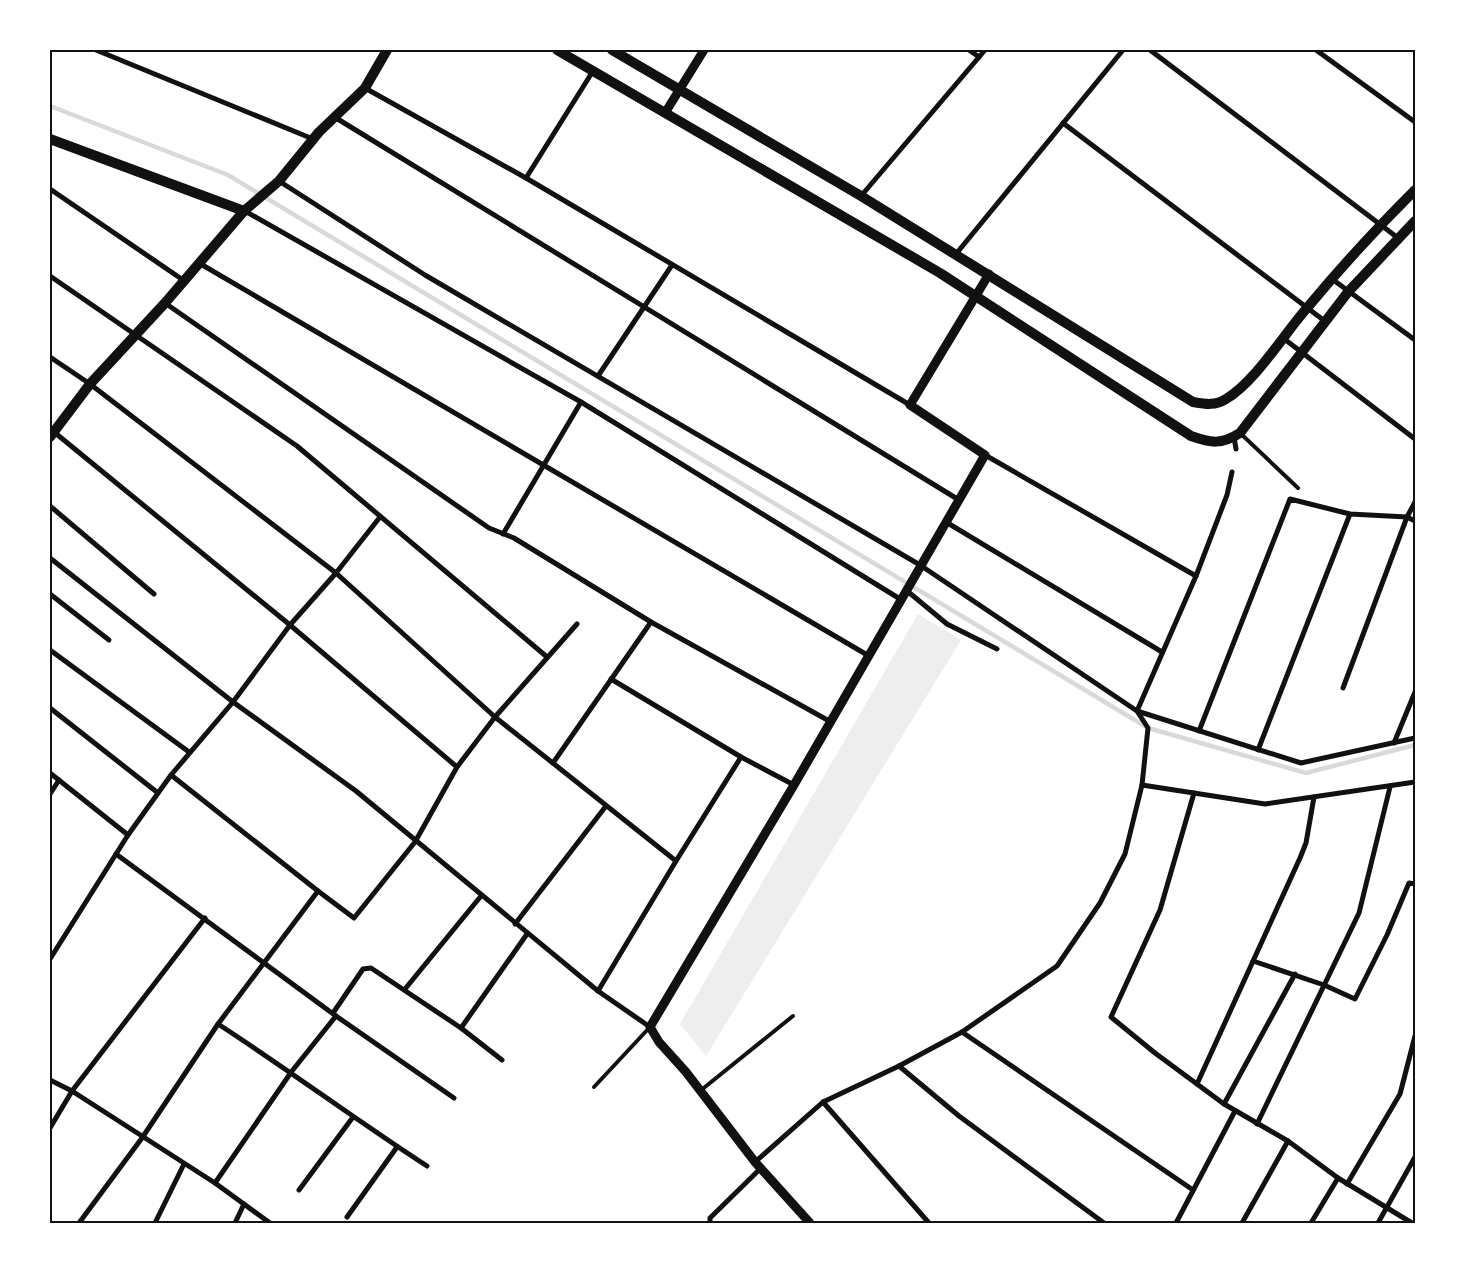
<svg xmlns="http://www.w3.org/2000/svg" width="1465" height="1273" font-family="'DM Sans',sans-serif">
<style>
.green{fill:#eee}
.lines{fill:none;stroke-linecap:round;stroke-linejoin:round}
.stream{stroke:#d9d9d9;stroke-width:4.5}
.service{stroke:#111;stroke-width:4}
.minor{stroke:#111;stroke-width:5}
.tertiary{stroke:#111;stroke-width:9}
.secondary{stroke:#111;stroke-width:10}
.neatline{fill:none;stroke:#111;stroke-width:2}
</style>
<rect width="100%" height="100%" fill="#fff"/>
<polygon class="green" points="918,614 961,640 706,1056 680,1024"/>
<g class="lines">
<polyline class="stream" points="50,106 228,175 1148,728 1306,773 1415,745"/>
<g class="service">
<polyline points="1240,433 1298,488"/>
<polyline points="594,1087 650,1027"/>
<polyline points="700,1091 793,1016"/>
</g>
<g class="minor">
<polyline points="96,50 313,139"/>
<polyline points="969,50 979,57"/>
<polyline points="1150,50 1398,238"/>
<polyline points="1316,50 1415,122"/>
<polyline points="365,88 526,178 910,405"/>
<polyline points="336,118 959,500"/>
<polyline points="1063,123 1326,322"/>
<polyline points="526,178 593,71"/>
<polyline points="279,181 425,275 920,565 1137,711 1301,763 1415,738"/>
<polyline points="50,189 183,280"/>
<polyline points="861,196 985,50"/>
<polyline points="245,211 581,402 900,599"/>
<polyline points="956,254 1123,50"/>
<polyline points="199,263 869,656"/>
<polyline points="50,276 297,446 547,657"/>
<polyline points="1332,279 1415,340"/>
<polyline points="165,303 489,528 514,538 651,622 831,722"/>
<polyline points="1283,338 1415,439"/>
<polyline points="50,357 90,384 336,573 495,717 676,861"/>
<polyline points="598,376 672,265"/>
<polyline points="54,432 290,625 457,767"/>
<polyline points="1234,437 1236,449"/>
<polyline points="985,455 1196,576"/>
<polyline points="50,506 154,594"/>
<polyline points="946,522 1162,652"/>
<polyline points="503,534 581,402"/>
<polyline points="50,558 233,702 356,791 598,991 650,1027"/>
<polyline points="906,590 947,624 997,649"/>
<polyline points="50,594 109,640"/>
<polyline points="50,650 189,752"/>
<polyline points="611,679 741,757 794,785"/>
<polyline points="1343,688 1407,517 1415,502"/>
<polyline points="50,708 158,793"/>
<polyline points="1199,731 1290,499 1350,514 1407,517 1415,521"/>
<polyline points="1394,743 1415,692"/>
<polyline points="1258,750 1350,514"/>
<polyline points="553,763 651,622"/>
<polyline points="50,773 128,835"/>
<polyline points="171,775 318,891"/>
<polyline points="1142,785 1265,804 1415,782"/>
<polyline points="1194,793 1160,910 1111,1017 1155,1053 1224,1104 1288,1141 1338,1178 1412,1223"/>
<polyline points="50,794 59,780"/>
<polyline points="116,854 336,1016 454,1098"/>
<polyline points="515,924 606,806"/>
<polyline points="50,959 128,835 171,775 233,702 290,625 336,573 380,517"/>
<polyline points="1253,961 1324,985 1355,999 1387,935 1409,883 1415,884"/>
<polyline points="405,989 481,896"/>
<polyline points="598,991 676,861 741,757"/>
<polyline points="333,1013 363,969 371,968 461,1028 502,1060"/>
<path d="M218,1024C289,1070 356,1120 427,1166"/>
<polyline points="461,1028 527,934"/>
<polyline points="962,1032 1193,1190"/>
<polyline points="899,1066 959,1116 1104,1223"/>
<polyline points="50,1080 72,1091 215,1183 270,1223"/>
<polyline points="1197,1084 1300,858 1306,843 1314,797"/>
<polyline points="823,1102 929,1223"/>
<polyline points="1224,1104 1295,974"/>
<polyline points="1257,1124 1359,913 1390,787"/>
<polyline points="50,1128 72,1091 205,918"/>
<polyline points="755,1162 823,1102 899,1066 962,1032 1057,966 1100,903 1125,854 1142,785 1148,728 1137,711 1196,576 1227,495 1232,472"/>
<polyline points="215,1183 292,1071 336,1016"/>
<polyline points="1347,1184 1400,1094 1415,1036"/>
<polyline points="299,1190 353,1117"/>
<polyline points="347,1217 397,1147"/>
<polyline points="79,1223 142,1138 218,1024 318,891 354,918 415,842 457,767 495,717 577,624"/>
<polyline points="155,1223 184,1164"/>
<polyline points="235,1223 244,1204"/>
<polyline points="710,1223 710,1218 761,1168"/>
<polyline points="1176,1223 1235,1111"/>
<polyline points="1242,1223 1288,1141"/>
<polyline points="1311,1223 1338,1178"/>
<polyline points="1378,1223 1415,1157"/>
</g>
<g class="tertiary">
<polyline points="665,113 704,50"/>
<polyline points="810,1223 755,1162 686,1072 659,1042 650,1027 794,785 985,455 910,405 989,274"/>
</g>
<g class="secondary">
<path d="M557,50L940,273L1191,436C1211,443 1221,445 1240,433L1348,292L1415,221"/>
<path d="M612,50L861,196L1193,402C1205,404 1215,406 1226,399C1255,382 1284,334 1307,308C1341,267 1377,228 1415,190"/>
<polyline points="50,139 244,211"/>
<polyline points="50,437 90,384 165,303 244,211 279,181 319,132 365,88 387,50"/>
</g>
</g>
<rect width="1465" height="1273" fill="none" stroke="#ffffff" stroke-width="102"/>
<rect x="51" y="51" width="1363" height="1171" class="neatline"/>
</svg>
